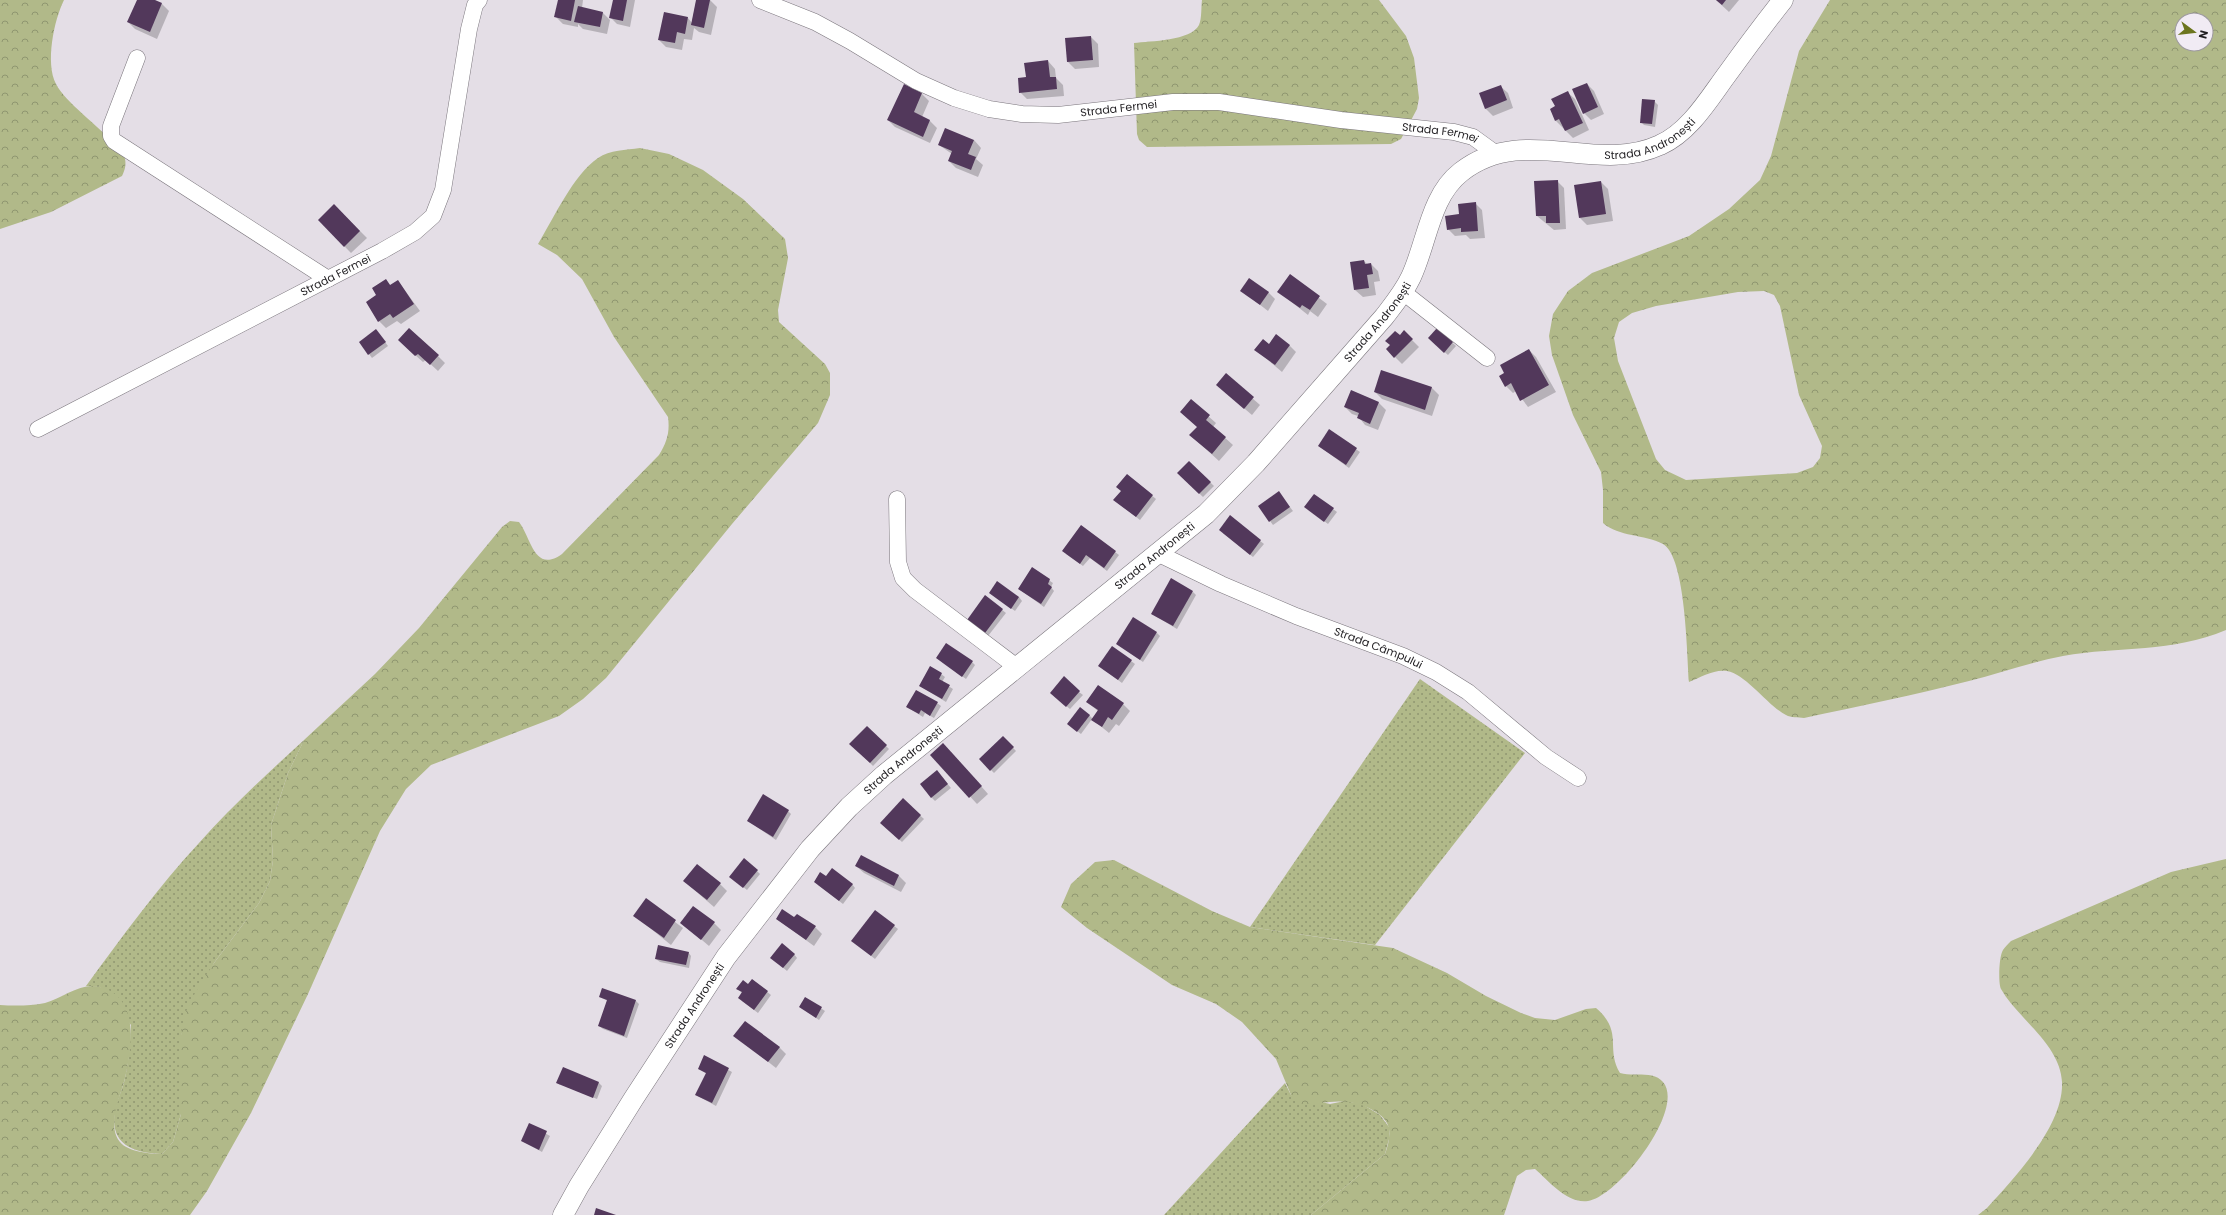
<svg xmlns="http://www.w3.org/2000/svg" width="2226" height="1215" font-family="Poppins,sans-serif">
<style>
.grass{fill:url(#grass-dots)}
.forest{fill:url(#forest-crowns);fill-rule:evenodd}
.shadow{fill:#0003}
.building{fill:#52385b}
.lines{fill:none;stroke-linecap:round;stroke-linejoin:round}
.minor-casing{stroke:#7a757c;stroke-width:17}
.tertiary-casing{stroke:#7a757c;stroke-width:21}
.minor{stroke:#fff;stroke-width:16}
.tertiary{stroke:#fff;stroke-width:20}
.labels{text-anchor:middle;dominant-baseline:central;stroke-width:4;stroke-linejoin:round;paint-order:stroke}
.street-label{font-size:11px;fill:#1f1d20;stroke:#f1ebf4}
</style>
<defs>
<pattern id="grass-dots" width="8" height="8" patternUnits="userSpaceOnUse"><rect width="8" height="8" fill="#b1b989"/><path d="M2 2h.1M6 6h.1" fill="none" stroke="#8f9670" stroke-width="1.8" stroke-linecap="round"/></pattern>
<pattern id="forest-crowns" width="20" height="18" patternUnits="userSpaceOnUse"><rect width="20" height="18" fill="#b1b989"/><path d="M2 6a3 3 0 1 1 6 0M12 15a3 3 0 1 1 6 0" fill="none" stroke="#8f9670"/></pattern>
</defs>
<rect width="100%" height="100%" fill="#e4dee6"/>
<g class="grass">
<polygon points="1420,679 1525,753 1375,945 1250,927"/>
<path d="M304,740L288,773L271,825L273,860L270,881L259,903L214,963L181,1035V1114L173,1142L162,1154C133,1153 109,1145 115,1110C117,1099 123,1089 125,1078C129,1060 130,1043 131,1025L100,987L86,986C122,937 158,887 199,843C232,806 268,773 304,740Z"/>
<polygon points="1285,1083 1291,1095 1330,1104 1345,1101 1362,1104 1380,1115 1389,1127 1389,1139 1385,1154 1311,1215 1164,1215"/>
</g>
<g class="forest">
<path d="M0,0H64C54,20 45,63 56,84C65,102 99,126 114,144C117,147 122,152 124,156C127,163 125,170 122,176L51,212L0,229Z"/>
<path d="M1202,0H1379L1406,36L1414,58L1419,98L1417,109L1401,139L1391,144L1147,147L1139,140L1137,134L1134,43C1150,41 1191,41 1199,25C1202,18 1201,7 1202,0Z"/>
<path d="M1830,0H2226V630C2172,653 2119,646 2063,656C2031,662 2000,673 1969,681C1915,695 1859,706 1804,718C1798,717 1791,718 1786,715C1768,706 1746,674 1727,671C1714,669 1701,677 1689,682C1687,655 1686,557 1663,544C1644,534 1619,537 1603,523V490L1601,472L1573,415L1552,355L1549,336L1553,314L1568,291L1592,273L1689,236L1729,209L1760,180L1771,156L1799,51ZM2182,20H2206V44H2182ZM1764,291L1774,295L1780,306L1799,395L1822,446L1820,458L1813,467L1797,473L1686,480L1665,470L1656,459L1618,361L1614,338L1619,322L1632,313L1656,306L1738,292Z"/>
<path d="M640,148L669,154L703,170L743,199L785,239L788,258L778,310L779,322L825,364L830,373V395L818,423L732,524L606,678L583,699L559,716L431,765L406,789L380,831L308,994L251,1113L207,1191L190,1215H0V1005C14,1006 31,1006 45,1003C63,998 81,982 100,987C140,997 132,1047 125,1078C121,1095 106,1125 120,1142C128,1152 151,1154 162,1154L173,1142L181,1114V1035L184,1016L195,993L214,963L259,903L270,881L273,860L271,825L288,773L304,740L375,674L419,628L502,527L510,521L519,522C531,537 534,574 562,554L659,455C667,442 670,432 668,417L614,337L582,279L557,255L538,244C554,218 573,175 598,158C610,150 626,150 640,148Z"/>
<path d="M2226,859V1215H1978L1987,1208C2014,1178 2064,1126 2062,1082C2060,1044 2018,1019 2001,989C1998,983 1999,956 2003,950C2005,947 2008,944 2011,941L2171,872Z"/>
<path d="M1114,860L1212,911L1250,927L1393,948L1447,973L1486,996L1521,1013L1535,1018L1555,1020L1586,1009L1596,1008C1624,1032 1605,1048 1620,1073C1633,1077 1653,1070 1663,1082C1686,1109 1618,1197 1588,1201C1567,1204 1549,1181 1535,1169L1526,1170L1517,1176L1504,1215H1311L1385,1154C1388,1146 1390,1138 1389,1129C1387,1113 1361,1103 1347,1102C1333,1100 1317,1104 1303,1105L1291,1095L1276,1059L1242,1022L1216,1004L1172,985L1087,928L1061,907L1071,884L1095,862Z"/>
</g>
<g class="shadow">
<polygon points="138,0 152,0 162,4 169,11 157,39 135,29 128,22"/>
<polygon points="559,0 583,0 582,8 603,13 610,20 607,34 583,29 578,24 578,27 563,24 556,17"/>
<polygon points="614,0 635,0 630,27 617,24 610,17"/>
<polygon points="697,0 710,0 717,7 711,35 699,32 694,28 692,40 684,39 682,50 666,47 659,40 688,18 692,23"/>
<polygon points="1716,0 1739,0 1729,12"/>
<polygon points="1091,37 1098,44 1099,67 1075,69 1068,62"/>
<polygon points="1048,61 1055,69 1056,78 1063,85 1064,96 1027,99 1020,92 1027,78"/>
<polygon points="1587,84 1594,91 1604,114 1591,120 1584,113"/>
<polygon points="905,86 922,94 929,101 922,117 930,121 937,128 930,143 895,127 888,120"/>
<polygon points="1500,86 1508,93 1513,108 1493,116 1485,108"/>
<polygon points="1567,92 1575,99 1589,130 1573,138 1556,121 1551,109 1556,107"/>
<polygon points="1654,101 1658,105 1655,127 1644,125 1641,122"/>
<polygon points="974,140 981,148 976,159 983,165 978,177 956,168 949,161 952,154 939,145"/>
<polygon points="1557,181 1564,188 1566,229 1554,230 1537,216"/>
<polygon points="1601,182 1608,189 1613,221 1587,225 1580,218"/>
<polygon points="1475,203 1482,210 1485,238 1470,239 1466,235 1455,236 1448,229"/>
<polygon points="334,205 367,238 351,253 319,220"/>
<polygon points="1364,261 1367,264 1371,264 1378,271 1380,281 1374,282 1376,295 1363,297 1355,290"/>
<polygon points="1290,276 1327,304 1318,317 1310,311 1308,315 1279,292"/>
<polygon points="386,280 391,286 398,281 420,311 401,324 397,321 386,328 379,321 378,296"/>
<polygon points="1242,291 1268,292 1275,299 1268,311"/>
<polygon points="1437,329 1456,346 1448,355 1432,341"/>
<polygon points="1404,332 1419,347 1402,364 1387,349"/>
<polygon points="379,334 388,346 372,358 360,342"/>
<polygon points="1289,345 1296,352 1282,372 1256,350"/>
<polygon points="406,347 438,356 445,363 438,371 426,360 423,362"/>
<polygon points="1529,350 1536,357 1556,392 1528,407 1516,391 1513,393 1506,386"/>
<polygon points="1226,375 1260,405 1252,415 1225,392"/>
<polygon points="1432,388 1439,395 1432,416 1382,399 1375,392"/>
<polygon points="1351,392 1379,403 1386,410 1378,430 1365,425 1358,416 1352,414 1345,407"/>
<polygon points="1191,401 1216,423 1213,427 1233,445 1219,461 1198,442 1198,427"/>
<polygon points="1330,431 1360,452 1349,468 1319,446"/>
<polygon points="1189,462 1214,486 1203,497 1178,473"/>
<polygon points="1127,475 1156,499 1140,520 1118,503"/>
<polygon points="1279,493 1293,511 1273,525 1270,521"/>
<polygon points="1333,509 1337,512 1328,524 1309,510"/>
<polygon points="1230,517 1264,544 1253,557 1223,533"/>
<polygon points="1081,526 1119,555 1107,571 1090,558 1083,566 1066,554"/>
<polygon points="1032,569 1053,583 1051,587 1054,591 1044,607 1019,589"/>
<polygon points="1193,592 1196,595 1177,629 1152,614"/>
<polygon points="990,593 1019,597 1022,601 1015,611"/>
<polygon points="986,597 1006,613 988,636 972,623"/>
<polygon points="1157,633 1160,636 1143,662 1117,644"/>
<polygon points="937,658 972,662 975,665 966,679"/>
<polygon points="1131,661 1135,664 1122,683 1099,666"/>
<polygon points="941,674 945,677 942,682 953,689 946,702 920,686"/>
<polygon points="1079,692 1083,695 1070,709 1054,696"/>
<polygon points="1087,702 1123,704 1130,711 1119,726 1116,724 1109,733 1092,719 1081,734 1072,727 1089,715 1093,719 1098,711"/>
<polygon points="937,703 941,706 934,718 925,713 923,717 907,707"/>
<polygon points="867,727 889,749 873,766 851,744"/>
<polygon points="1003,737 1016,751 994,773 980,759"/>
<polygon points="951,752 988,794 977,804 932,755"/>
<polygon points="940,775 951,788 935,801 931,797"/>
<polygon points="903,800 924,819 902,842 882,823"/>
<polygon points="788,811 791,814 776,840 748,821"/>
<polygon points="856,866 899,876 906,883 901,892 864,873"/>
<polygon points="757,871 760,874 747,890 732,878"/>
<polygon points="826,878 852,884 855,888 843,904 818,885"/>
<polygon points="684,881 720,884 727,891 714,907"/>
<polygon points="646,900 683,928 671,945 635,916"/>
<polygon points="875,911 898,929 875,959 856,944"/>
<polygon points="777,919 794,919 815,927 822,934 814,946"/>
<polygon points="682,923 714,923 721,930 709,946"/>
<polygon points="688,952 691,956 689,968 660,962 656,959"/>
<polygon points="794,954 797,958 787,971 775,961"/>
<polygon points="753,980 771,995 758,1013 742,1001 742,993 738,989 749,985"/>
<polygon points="602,989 636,1001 639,1004 627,1038 603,1029 599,1026 608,1001 600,997"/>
<polygon points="806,998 825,1011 819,1020 800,1007"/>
<polygon points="735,1036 779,1047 786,1054 776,1068"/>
<polygon points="705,1057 732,1072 716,1106 696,1095 707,1074 699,1069"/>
<polygon points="564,1068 599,1083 602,1086 597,1099 560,1084 560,1085 558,1083"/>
<polygon points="529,1124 550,1136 542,1152 522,1141"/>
</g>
<g class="building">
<polygon points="137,0 155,0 162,3 150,32 127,22"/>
<polygon points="558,0 575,0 571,21 554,17"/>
<polygon points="613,0 627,0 623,21 609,18"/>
<polygon points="696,0 710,0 704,28 691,25"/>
<polygon points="1716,0 1726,0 1722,5"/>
<polygon points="578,6 603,12 600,27 574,22"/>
<polygon points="664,12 688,17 685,34 677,32 675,43 658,40"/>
<polygon points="1091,36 1093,60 1067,62 1065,38"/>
<polygon points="1048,60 1050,77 1056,77 1057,89 1019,93 1018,78 1026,77 1024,63"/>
<polygon points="1587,83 1598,107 1583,114 1572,89"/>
<polygon points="904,84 922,93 914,112 930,120 923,137 887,120"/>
<polygon points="1501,85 1507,100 1485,109 1479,93"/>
<polygon points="1568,91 1583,123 1565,131 1559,119 1555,121 1550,109 1555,106 1551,99"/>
<polygon points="1642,99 1655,100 1652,124 1640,123"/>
<polygon points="945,128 974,140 968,154 976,157 971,170 948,161 952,151 938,145"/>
<polygon points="1558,180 1560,223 1546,223 1546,216 1536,216 1534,181"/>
<polygon points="1601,181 1606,214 1579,218 1574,185"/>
<polygon points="1476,202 1478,231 1461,232 1461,228 1447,230 1445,216 1459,214 1458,204"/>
<polygon points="334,204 360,231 344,247 318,220"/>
<polygon points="1364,260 1365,264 1371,263 1373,274 1367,275 1369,288 1354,290 1350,262"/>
<polygon points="1290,274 1320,296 1310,310 1302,305 1300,308 1277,292"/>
<polygon points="1249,278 1269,292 1260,305 1240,291"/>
<polygon points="386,279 390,285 398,280 414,304 393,318 390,314 378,322 366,302 376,295 372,288"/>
<polygon points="409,328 439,355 430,365 418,354 415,356 398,340"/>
<polygon points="1437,328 1453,342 1444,353 1428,338"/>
<polygon points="376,329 386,342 368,355 359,342"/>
<polygon points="1404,330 1413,339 1394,358 1386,349 1390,345 1385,341 1395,331 1400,335"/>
<polygon points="1276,334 1290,345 1275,365 1254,350 1263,339 1269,344"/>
<polygon points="1529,349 1549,385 1520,401 1511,383 1505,387 1499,376 1504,373 1500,365"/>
<polygon points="1381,370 1432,387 1425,410 1374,392"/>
<polygon points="1226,373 1254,397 1244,409 1216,385"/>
<polygon points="1351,390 1379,402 1370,424 1357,418 1359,413 1344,407"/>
<polygon points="1191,399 1210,415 1206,420 1226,437 1212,454 1189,435 1197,427 1180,412"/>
<polygon points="1329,429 1357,448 1346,465 1318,446"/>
<polygon points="1189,461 1211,482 1199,494 1177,473"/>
<polygon points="1127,474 1153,495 1136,517 1113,500 1121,491 1116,487"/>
<polygon points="1279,491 1290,507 1269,522 1258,506"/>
<polygon points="1314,494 1334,508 1324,522 1304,507"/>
<polygon points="1230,515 1261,540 1250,555 1219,530"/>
<polygon points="1081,525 1116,551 1104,568 1086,555 1080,564 1062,551"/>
<polygon points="1032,567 1050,579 1048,584 1052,587 1041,604 1018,589"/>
<polygon points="1171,578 1193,591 1173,626 1151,614"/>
<polygon points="997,581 1019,597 1011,609 989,593"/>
<polygon points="985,595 1003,609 985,633 967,620"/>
<polygon points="1133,617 1157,632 1140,660 1116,644"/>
<polygon points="946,643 973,661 962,677 936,658"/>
<polygon points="1112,646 1132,660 1118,680 1098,666"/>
<polygon points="930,666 942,673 939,679 950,685 942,699 919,686"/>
<polygon points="1064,676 1080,691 1066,707 1050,693"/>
<polygon points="1098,685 1124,703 1112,720 1108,717 1102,727 1091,720 1098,710 1086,702"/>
<polygon points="916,690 938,702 930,716 921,710 919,714 906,707"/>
<polygon points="1080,707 1090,715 1077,732 1067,724"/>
<polygon points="867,726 887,745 870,763 849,744"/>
<polygon points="1003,736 1014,747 990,771 979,759"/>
<polygon points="943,743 982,786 969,798 930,755"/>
<polygon points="937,770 948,784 931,798 920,784"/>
<polygon points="763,794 789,810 773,837 747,821"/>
<polygon points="903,798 921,815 899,840 880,823"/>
<polygon points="861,855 899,875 894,886 855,866"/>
<polygon points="744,858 758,870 743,888 729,877"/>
<polygon points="697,864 721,883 707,900 683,881"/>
<polygon points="832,868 853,884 839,901 814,882 820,872 826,876"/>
<polygon points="646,898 676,920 664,938 633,916"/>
<polygon points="693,906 715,922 701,940 680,923"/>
<polygon points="782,909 794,917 797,914 816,926 806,940 776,919"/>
<polygon points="875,910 895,925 871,956 851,941"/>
<polygon points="782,943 795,954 783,968 770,958"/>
<polygon points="658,945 689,952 686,965 655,959"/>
<polygon points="752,979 768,991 754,1010 738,998 742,992 736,989 743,980 748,984"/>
<polygon points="602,988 636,1000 624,1036 598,1026 607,1000 599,997"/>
<polygon points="805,997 822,1007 816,1018 799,1007"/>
<polygon points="745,1021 780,1047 768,1062 733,1036"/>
<polygon points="704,1055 729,1068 712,1103 695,1095 706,1073 698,1069"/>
<polygon points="563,1067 599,1082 593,1098 556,1083"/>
<polygon points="529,1123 547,1131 539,1150 521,1141"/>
<polygon points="596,1208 616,1215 594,1215"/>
</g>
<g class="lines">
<defs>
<g id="minor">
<path id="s1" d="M760,0L815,22L850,41L916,81L954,98L989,109L1022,114L1058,115L1173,102H1219L1341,120L1454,132L1473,137L1495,153"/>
<polyline points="137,58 111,126 111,136 114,141 328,279"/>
<polyline points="1403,292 1487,358"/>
<path id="s2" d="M38,429L382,251L415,232L433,216L443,190L469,29L475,5L479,0"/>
<polyline points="897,499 898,562 903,578 915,590 1018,668"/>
<path id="s3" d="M1157,553L1221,584L1296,616L1403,656L1436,672L1468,692L1546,757L1578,778"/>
</g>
<g id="tertiary">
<path id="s4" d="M563,1215L579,1186L634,1098L726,957L810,849L849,807L884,775L1206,514L1256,463L1384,317C1394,304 1404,292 1411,277C1427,243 1430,196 1461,172C1524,123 1595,175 1660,145C1690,132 1710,97 1728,73C1746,48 1764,24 1783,0"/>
</g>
</defs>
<use href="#minor" class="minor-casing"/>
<use href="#tertiary" class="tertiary-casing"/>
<use href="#minor" class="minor"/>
<use href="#tertiary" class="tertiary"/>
</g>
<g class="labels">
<g class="street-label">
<text stroke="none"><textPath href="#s1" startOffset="385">Strada Fermei</textPath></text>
<text stroke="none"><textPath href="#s1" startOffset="709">Strada Fermei</textPath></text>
<text stroke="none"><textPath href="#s4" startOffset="1591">Strada Andronești</textPath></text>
<text stroke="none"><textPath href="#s2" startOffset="335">Strada Fermei</textPath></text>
<text stroke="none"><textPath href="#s4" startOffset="1219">Strada Andronești</textPath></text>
<text stroke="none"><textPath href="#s4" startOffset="895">Strada Andronești</textPath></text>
<text stroke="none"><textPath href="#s3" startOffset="241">Strada Câmpului</textPath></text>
<text stroke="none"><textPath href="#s4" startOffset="571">Strada Andronești</textPath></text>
<text stroke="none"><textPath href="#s4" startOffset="247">Strada Andronești</textPath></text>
</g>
</g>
<g transform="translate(2194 32) rotate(105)"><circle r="19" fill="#f1ebf4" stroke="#9d999f"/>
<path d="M0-3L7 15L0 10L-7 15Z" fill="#6c751e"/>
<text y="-6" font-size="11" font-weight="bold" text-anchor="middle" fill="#1f1d20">N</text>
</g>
</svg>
